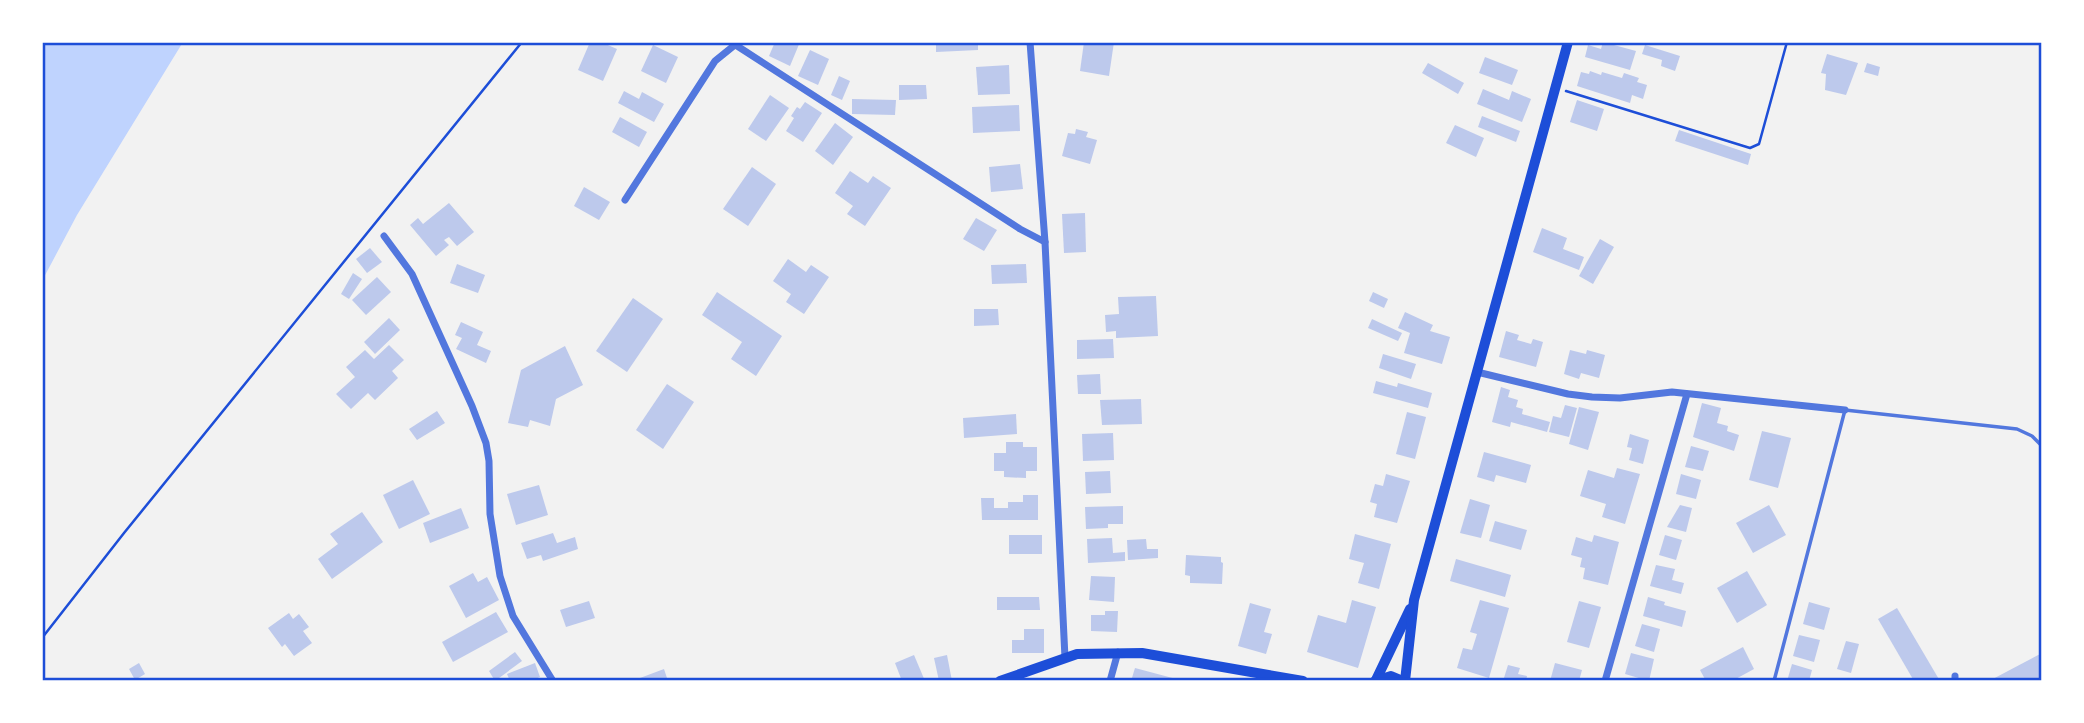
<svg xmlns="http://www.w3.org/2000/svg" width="2084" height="723" font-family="'Alegreya Sans',sans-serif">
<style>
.water{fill:#bfd3fe}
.building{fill:#bdc9ec}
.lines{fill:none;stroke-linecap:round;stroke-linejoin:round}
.path{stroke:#1d4ed8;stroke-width:2.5}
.service{stroke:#5277de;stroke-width:3.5}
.minor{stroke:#5277de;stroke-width:7}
.secondary{stroke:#1d4ed8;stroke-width:10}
.primary{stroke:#1d4ed8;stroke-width:10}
.neatline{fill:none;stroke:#1d4ed8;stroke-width:2.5}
</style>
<rect width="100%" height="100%" fill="#f2f2f2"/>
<polygon class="water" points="42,42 183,42 77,215 42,281"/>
<g class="building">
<polygon points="590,42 601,42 617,49 603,81 578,70"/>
<polygon points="775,42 800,42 790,66 769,56"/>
<polygon points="936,42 978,42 978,50 936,52"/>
<polygon points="1084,42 1114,42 1109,76 1080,71"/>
<polygon points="1603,42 1636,51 1630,70 1585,57 1588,45 1601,49"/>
<polygon points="653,45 678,57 666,83 641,71"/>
<polygon points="1645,45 1680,56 1675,71 1661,66 1662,60 1642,54"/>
<polygon points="810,50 829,59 818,85 798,76"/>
<polygon points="1827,54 1858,63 1846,95 1825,90 1826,74 1821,73"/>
<polygon points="1485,57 1518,70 1512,85 1479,73"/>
<polygon points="1428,63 1464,83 1458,94 1422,73"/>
<polygon points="1867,63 1880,67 1878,76 1864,72"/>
<polygon points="1009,65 1010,94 978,95 976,67"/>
<polygon points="1590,71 1601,75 1602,72 1622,78 1624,73 1639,78 1637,82 1647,85 1643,99 1632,95 1630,103 1577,86 1581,72 1589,74"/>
<polygon points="839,76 850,81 842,100 831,95"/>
<polygon points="899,85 926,85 927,99 899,100"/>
<polygon points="1483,89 1509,100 1512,91 1531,99 1522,122 1477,104"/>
<polygon points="624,91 639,99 642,92 664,104 654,122 618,103"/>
<polygon points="770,95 789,108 766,141 748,129"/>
<polygon points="852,99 896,100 895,115 852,114"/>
<polygon points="1577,100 1604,109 1597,131 1570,122"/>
<polygon points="805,102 822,113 803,142 786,131 794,118 791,116 797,107 800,109"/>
<polygon points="1019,105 1020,131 973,133 972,107"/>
<polygon points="1482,116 1520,131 1516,142 1478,127"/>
<polygon points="620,117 647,132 639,147 612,132"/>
<polygon points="835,123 853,137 833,165 815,151"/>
<polygon points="1455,125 1484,138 1476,157 1446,143"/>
<polygon points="1076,129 1088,132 1086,137 1097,140 1090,164 1062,156 1068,133 1075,134"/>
<polygon points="1679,130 1751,154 1748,165 1675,141"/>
<polygon points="1020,164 1023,189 991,192 989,167"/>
<polygon points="752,167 776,184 748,226 723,209"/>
<polygon points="850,171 868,183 873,176 891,188 865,226 847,214 853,206 835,193"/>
<polygon points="584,187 610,202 599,220 574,206"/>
<polygon points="449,203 474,232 457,246 449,237 444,240 449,245 436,256 410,225 418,218 423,224"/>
<polygon points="1085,213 1086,252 1064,253 1062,214"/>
<polygon points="976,218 997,230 984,251 963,239"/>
<polygon points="1542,228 1567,238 1563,249 1584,257 1579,270 1533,252"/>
<polygon points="1600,239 1614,247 1593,284 1579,276"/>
<polygon points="370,248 382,262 367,273 356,259"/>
<polygon points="788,259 806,272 811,265 829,277 804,314 786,302 791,294 773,281"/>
<polygon points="457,264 485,275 478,293 450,283"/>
<polygon points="1026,264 1027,283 992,284 991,265"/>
<polygon points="353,273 362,279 349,299 341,294"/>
<polygon points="377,277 391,292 366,315 352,300"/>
<polygon points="717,292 782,336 756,376 731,359 742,342 702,315"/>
<polygon points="1373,292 1388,299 1384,308 1369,301"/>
<polygon points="1156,296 1158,336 1116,338 1116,331 1106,332 1105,315 1119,314 1118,297"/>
<polygon points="633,298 663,319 627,372 596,351"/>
<polygon points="974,309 998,309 999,325 974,326"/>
<polygon points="1405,312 1433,325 1430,331 1450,337 1442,364 1404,353 1410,333 1398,328"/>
<polygon points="389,318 400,330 375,354 364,342"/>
<polygon points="1372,319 1402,333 1398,341 1368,328"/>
<polygon points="461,322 483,332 477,345 491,351 486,363 456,349 462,338 455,335"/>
<polygon points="1506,331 1519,335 1517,340 1531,344 1533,339 1543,342 1536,367 1499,357"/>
<polygon points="1113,339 1114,358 1077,359 1077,340"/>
<polygon points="389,345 404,360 392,371 398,378 375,400 368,393 351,409 336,394 355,377 346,367 365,350 374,359"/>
<polygon points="565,346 583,385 556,399 550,426 530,420 528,427 508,423 521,370"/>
<polygon points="1570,350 1586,354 1587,350 1605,355 1599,378 1581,373 1579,379 1564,374"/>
<polygon points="1383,354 1416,364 1411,379 1379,368"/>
<polygon points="1100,374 1101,394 1078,394 1077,375"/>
<polygon points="1376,381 1397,387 1398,383 1432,393 1428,408 1373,393"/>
<polygon points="667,384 694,402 663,449 636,430"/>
<polygon points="1501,387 1510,390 1508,397 1518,400 1516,407 1523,409 1522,414 1550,422 1547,432 1511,422 1510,427 1492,422"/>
<polygon points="1141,399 1142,424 1102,425 1100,400"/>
<polygon points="1702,403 1721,408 1717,423 1728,426 1727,431 1739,435 1734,451 1693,437"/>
<polygon points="1565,405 1577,408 1569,437 1549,432 1553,416 1561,418"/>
<polygon points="1579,407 1599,412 1588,450 1569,444"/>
<polygon points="437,411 445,423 417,440 409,429"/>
<polygon points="1407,412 1426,417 1415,459 1396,454"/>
<polygon points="1016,414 1017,434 964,438 963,418"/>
<polygon points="1762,431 1791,438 1778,488 1749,480"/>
<polygon points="1113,433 1114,460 1083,461 1082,434"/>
<polygon points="1630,434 1649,440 1643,464 1629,460 1632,448 1627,447"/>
<polygon points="1006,442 1023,442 1023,447 1037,447 1037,471 1026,471 1026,478 1004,477 1004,471 994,471 994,453 1006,453"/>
<polygon points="1691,446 1709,451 1703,471 1685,467"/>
<polygon points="1484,452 1531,465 1526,483 1496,475 1494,482 1477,477"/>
<polygon points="1617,468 1640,474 1625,524 1602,517 1606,504 1580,496 1588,470 1614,478"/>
<polygon points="1110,471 1111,493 1086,494 1085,472"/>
<polygon points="1386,474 1410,481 1397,523 1374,517 1377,504 1370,502 1375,484 1383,486"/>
<polygon points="1681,474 1701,480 1696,499 1676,494"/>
<polygon points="413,480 430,514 399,529 383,495"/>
<polygon points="539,485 548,515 516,525 507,494"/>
<polygon points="1023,495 1038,495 1038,520 982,520 981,498 994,498 994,508 1008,508 1008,502 1023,502"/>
<polygon points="1470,499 1490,505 1481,538 1460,533"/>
<polygon points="1680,505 1692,508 1686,532 1667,527"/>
<polygon points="1769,505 1786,535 1753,553 1736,523"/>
<polygon points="1123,506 1123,524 1108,524 1108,528 1086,529 1085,507"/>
<polygon points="461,508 469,528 430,543 423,523"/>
<polygon points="362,512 383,542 332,579 318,559 338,544 330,534"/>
<polygon points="1495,521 1527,530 1521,550 1489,541"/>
<polygon points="553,533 557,543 575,537 578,549 543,561 541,555 527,559 521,543"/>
<polygon points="1355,534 1391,544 1379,589 1358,583 1364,563 1349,559"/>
<rect x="1009" y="535" width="33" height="19"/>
<polygon points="1594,535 1619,542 1608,585 1583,579 1585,568 1580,567 1582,558 1571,555 1576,537 1592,542"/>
<polygon points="1665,535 1682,540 1676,560 1659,555"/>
<polygon points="1112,538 1113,553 1125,552 1125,561 1088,563 1087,539"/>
<polygon points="1146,539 1147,549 1158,549 1158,558 1128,560 1127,540"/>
<polygon points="1186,555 1221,557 1221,562 1223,563 1222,584 1190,583 1190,576 1185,575"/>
<polygon points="1456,559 1511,575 1505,597 1450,581"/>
<polygon points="1656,565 1675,569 1672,580 1684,583 1681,594 1650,586"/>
<polygon points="1747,571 1767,605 1737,623 1717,588"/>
<polygon points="473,573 478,582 487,577 499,600 466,618 449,586"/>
<polygon points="1091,576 1115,577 1114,602 1089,600"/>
<polygon points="997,597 1039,597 1040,610 997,610"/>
<polygon points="1648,597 1665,602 1664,605 1686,611 1682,627 1643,616"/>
<polygon points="1352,600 1376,607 1358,668 1307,652 1318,615 1346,623"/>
<polygon points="1480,600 1509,608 1489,678 1457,668 1463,648 1472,650 1477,634 1470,632"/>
<polygon points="589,601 595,618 566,627 560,610"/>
<polygon points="1579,601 1601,607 1589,648 1567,642"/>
<polygon points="1809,602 1830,608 1824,630 1803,624"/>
<polygon points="1250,603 1271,609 1264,632 1272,634 1266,654 1238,646"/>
<polygon points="1897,608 1940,681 1914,681 1878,619"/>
<polygon points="1105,611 1118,611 1117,632 1091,631 1091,615 1105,615"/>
<polygon points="496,612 508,632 453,662 442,642"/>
<polygon points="289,613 293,619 299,614 309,627 303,631 312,643 294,656 285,644 282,647 268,628"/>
<polygon points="1642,624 1660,629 1654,652 1635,646"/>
<polygon points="1024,629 1044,629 1044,653 1012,653 1012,640 1024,640"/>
<polygon points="1799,635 1820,640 1814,662 1793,656"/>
<polygon points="1846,641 1859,644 1851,673 1837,669"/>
<polygon points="1743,647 1754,669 1732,681 1706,681 1700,670"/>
<polygon points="515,652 522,661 495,681 489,671"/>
<polygon points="1631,653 1654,659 1649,681 1625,674"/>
<polygon points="2042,653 2042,681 1989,681"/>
<polygon points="914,655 925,681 902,681 895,663"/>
<polygon points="947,655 952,681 939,681 934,658"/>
<polygon points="139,663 145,674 135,680 129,669"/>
<polygon points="535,663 540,677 531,681 510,681 507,674"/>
<polygon points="1555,663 1582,670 1579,681 1550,681"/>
<polygon points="1792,664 1812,670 1809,681 1787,681"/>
<polygon points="1508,665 1520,668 1518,674 1527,676 1526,681 1503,681"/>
<polygon points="1135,668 1180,680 1180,681 1131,681"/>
<polygon points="664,669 668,681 632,681"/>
</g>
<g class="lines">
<g class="path">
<polyline points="1566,91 1750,148 1759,144 1787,42"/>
<polyline points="42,638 124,533 522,42"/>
</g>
<polyline class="service" points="1774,681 1845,410 2017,429 2032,436 2042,446"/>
<g class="minor">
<polyline points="731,42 1020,229 1045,242"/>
<polyline points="1030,42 1045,242 1065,658"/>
<polyline points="625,200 715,61 736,44"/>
<polyline points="384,236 412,274 472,406 486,443 489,461 490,514 500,576 513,616 553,681"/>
<polyline points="1477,372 1568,394 1592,397 1620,398 1672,392 1845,410"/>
<polyline points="1110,681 1118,652"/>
<polyline points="1605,681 1687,394"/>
<polyline points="1955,681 1955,676"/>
</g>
<polyline class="secondary" points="1000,681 1077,654 1142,653 1303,681"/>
<g class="primary">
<polyline points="1376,680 1410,609"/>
<polyline points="1375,681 1391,676 1403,681"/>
<polyline points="1405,681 1414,600 1568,42"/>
</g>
</g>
<rect width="2084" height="723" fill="none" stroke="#ffffff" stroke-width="88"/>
<rect x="44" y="44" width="1996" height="635" class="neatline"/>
</svg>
